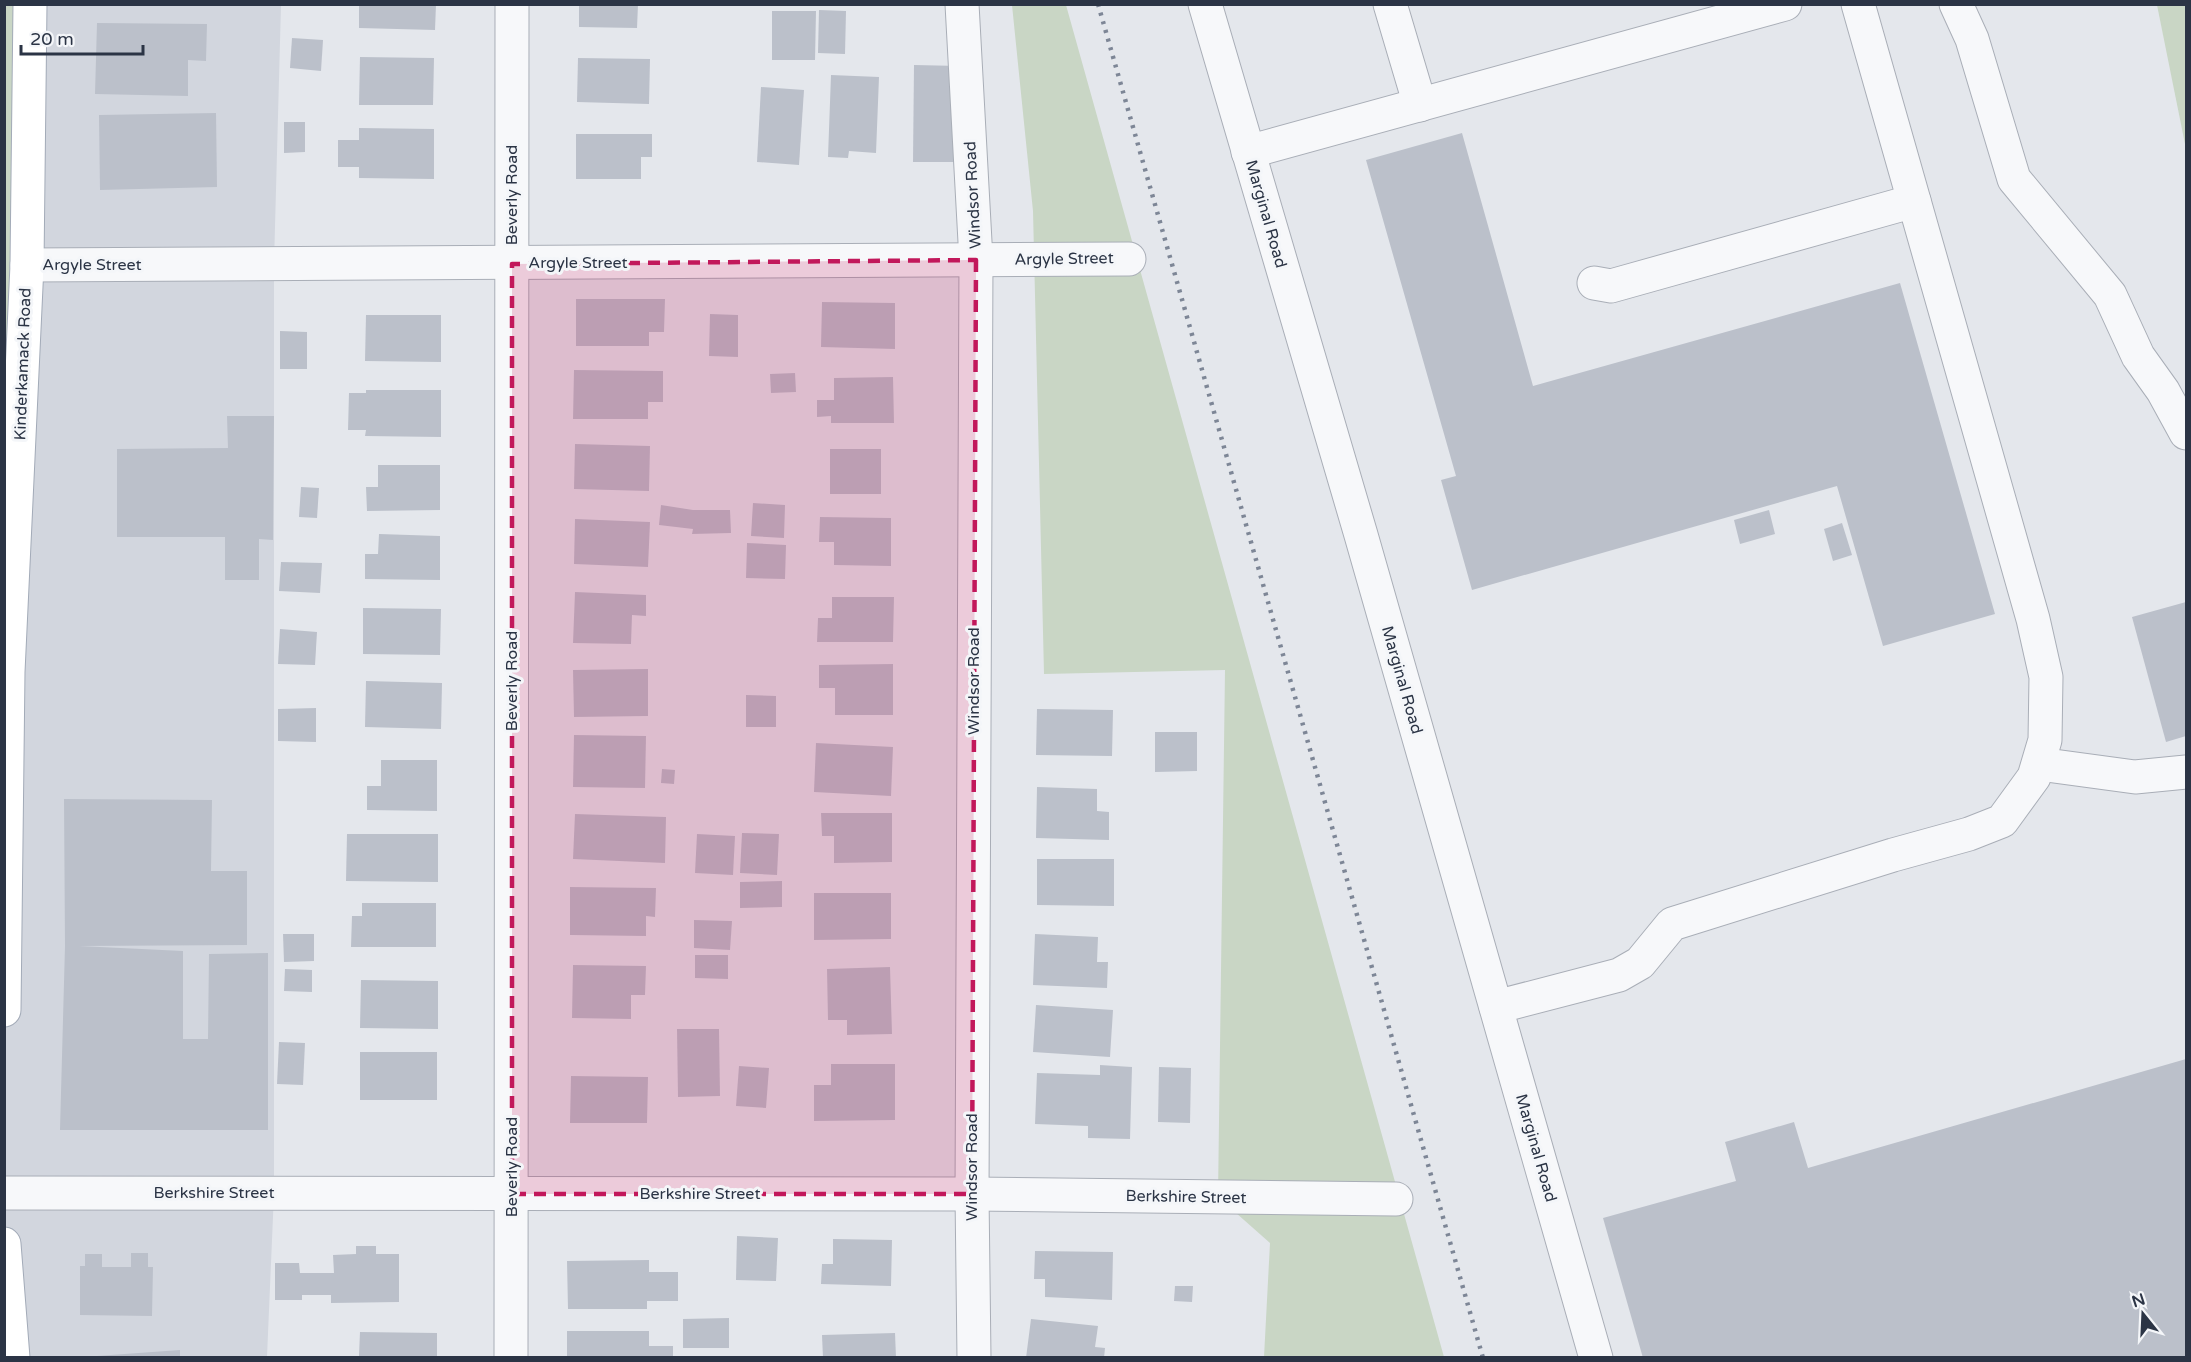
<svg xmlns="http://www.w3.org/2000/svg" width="2191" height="1362" font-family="'Varela Round',sans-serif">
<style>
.built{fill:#d2d6de}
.green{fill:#c9d6c5}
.building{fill:#bbc0ca}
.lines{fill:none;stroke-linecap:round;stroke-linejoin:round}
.minor-casing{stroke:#a9aeb7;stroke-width:35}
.major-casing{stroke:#a3abb8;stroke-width:35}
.minor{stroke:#f7f8fa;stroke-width:33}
.major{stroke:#fff;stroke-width:33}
.rail{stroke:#7d8696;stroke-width:4.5;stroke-dasharray:3 6;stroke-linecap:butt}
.marked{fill:#c2185b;fill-opacity:0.2;stroke:#c2185b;stroke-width:4.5;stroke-dasharray:12 8;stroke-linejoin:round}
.labels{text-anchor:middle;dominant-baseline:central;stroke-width:6;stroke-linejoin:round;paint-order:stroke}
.street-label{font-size:16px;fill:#2b3445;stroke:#f4f6f9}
</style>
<rect width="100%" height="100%" fill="#e4e7ec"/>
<polygon class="built" points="30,5 281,5 274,264 274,1193 267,1357 13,1358 4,1244 4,1010"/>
<g class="green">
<polygon points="5,5 30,5 5,435"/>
<polygon points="1012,5 1066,5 1444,1357 1264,1357 1270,1243 1218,1197 1225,670 1044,674 1033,211"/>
<polygon points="2157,5 2186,5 2186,149"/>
</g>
<g class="building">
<polygon points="359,4 436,4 435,30 359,28"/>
<polygon points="579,4 638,4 637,28 579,27"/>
<polygon points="819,10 846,11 845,54 818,53"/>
<polygon points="772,11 816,11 815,60 772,60"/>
<polygon points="97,23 207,24 206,61 188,60 188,96 95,94"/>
<polygon points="292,38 323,40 321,71 290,68"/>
<polygon points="360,57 434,58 433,105 359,105"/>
<polygon points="578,58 650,59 649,104 577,102"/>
<polygon points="914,65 960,66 960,162 913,162"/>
<polygon points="831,75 879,77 876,153 849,151 848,158 828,157"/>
<polygon points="761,87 804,90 799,165 757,162"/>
<polygon points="216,113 217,187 100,190 99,115"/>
<polygon points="284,122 305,122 305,152 284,153"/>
<polygon points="359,128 434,129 434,179 359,178 359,167 338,167 338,140 359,140"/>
<polygon points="1462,133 1533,386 1900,283 1995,614 1883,646 1837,486 1472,590 1441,480 1456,476 1366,160"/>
<polygon points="576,134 652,134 652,157 641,157 641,179 576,179"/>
<polygon points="576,299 665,299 664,332 649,332 649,346 576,346"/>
<polygon points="822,302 895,303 895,349 821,347"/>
<polygon points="710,314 738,315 738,357 709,356"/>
<polygon points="366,315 441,315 441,362 365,361"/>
<polygon points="280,331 307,332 307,369 280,369"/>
<polygon points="574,370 663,371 663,402 648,402 648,419 573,419"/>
<polygon points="795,373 796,392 771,393 770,374"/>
<polygon points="893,377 894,423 831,423 831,416 817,417 817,400 834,400 834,378"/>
<polygon points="366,390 441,390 441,437 365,436 366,430 348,430 349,393 366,393"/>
<polygon points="227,416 274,416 273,540 259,539 259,580 225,580 225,537 117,537 117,449 228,448"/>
<polygon points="575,444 650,446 649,491 574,489"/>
<rect x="830" y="449" width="51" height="45"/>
<polygon points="378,465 440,465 440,510 367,511 366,487 378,487"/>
<polygon points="301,487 319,488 317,518 299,517"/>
<polygon points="753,503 785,505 784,538 751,536"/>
<polygon points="661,505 693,510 730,510 731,533 692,534 693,529 659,525"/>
<polygon points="1769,510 1775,534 1740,544 1734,520"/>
<polygon points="820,517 891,518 891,566 834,565 834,542 819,542"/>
<polygon points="575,519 650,522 648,567 574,564"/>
<polygon points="1842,523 1852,555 1833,561 1824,529"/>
<polygon points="379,534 440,536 440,580 365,579 365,554 378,554"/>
<polygon points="747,543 786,545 785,579 746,578"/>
<polygon points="281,562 322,563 320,593 279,591"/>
<polygon points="575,592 646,595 646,616 632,615 631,644 573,643"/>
<polygon points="832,597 894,597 893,642 817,642 818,618 832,618"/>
<polygon points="2186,602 2186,736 2166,742 2132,617"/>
<polygon points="363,608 441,609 440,655 363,654"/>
<polygon points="280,629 317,632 315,665 278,664"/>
<polygon points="893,664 893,715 835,715 835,688 819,688 819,665"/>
<polygon points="648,669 648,716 574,717 573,670"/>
<polygon points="366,681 442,683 441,729 365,727"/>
<polygon points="746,695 776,696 776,727 746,727"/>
<polygon points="316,708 316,742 278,741 278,709"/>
<polygon points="1037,709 1113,710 1112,756 1036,755"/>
<polygon points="1155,732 1197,732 1197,771 1155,772"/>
<polygon points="574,735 646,736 645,788 573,787"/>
<polygon points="816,743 893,747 891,796 814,792"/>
<polygon points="381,760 437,760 437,811 367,810 367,786 381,786"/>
<polygon points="662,769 675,770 674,784 661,783"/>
<polygon points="1037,787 1097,789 1097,811 1109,812 1109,840 1036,838"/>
<polygon points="64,799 212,800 211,871 247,871 247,945 79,946 183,951 183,1039 208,1039 209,954 268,953 268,1130 60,1130 65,946"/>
<polygon points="821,813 892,813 892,862 834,863 834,836 822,836"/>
<polygon points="575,814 666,817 665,863 573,859"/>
<polygon points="742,833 779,834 777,875 740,873"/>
<polygon points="347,834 438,834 438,882 346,881"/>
<polygon points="697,834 735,836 733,875 695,873"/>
<polygon points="1037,859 1114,859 1114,906 1037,905"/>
<polygon points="782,881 782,907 740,908 740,882"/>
<polygon points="570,887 656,888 655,917 646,916 646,936 570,935"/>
<polygon points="814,893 891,893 891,939 814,940"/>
<polygon points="362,903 436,903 436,947 351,947 352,916 362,916"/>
<polygon points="694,920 732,921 730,950 694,948"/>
<polygon points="283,934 314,934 314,961 284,962"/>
<polygon points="1035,934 1098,937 1097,962 1108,962 1107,988 1033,985"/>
<polygon points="695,955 728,955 728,979 695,978"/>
<polygon points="573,965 646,966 645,995 631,995 631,1019 572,1018"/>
<polygon points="890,967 892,1034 847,1035 847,1020 828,1020 827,969"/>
<polygon points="285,969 312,970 312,992 284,991"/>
<polygon points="361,980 438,981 438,1029 360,1028"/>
<polygon points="1036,1005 1113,1010 1110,1057 1033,1052"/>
<polygon points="677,1029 719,1029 720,1096 678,1097"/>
<polygon points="279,1042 305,1043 303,1085 277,1084"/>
<rect x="360" y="1052" width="77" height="48"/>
<polygon points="2186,1059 2186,1358 1643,1358 1603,1218 1736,1181 1725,1142 1794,1122 1808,1168"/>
<polygon points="831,1064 895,1064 895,1120 814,1121 814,1085 831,1085"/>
<polygon points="1100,1065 1132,1067 1130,1139 1088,1138 1088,1126 1035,1124 1037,1073 1100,1075"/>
<polygon points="739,1066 769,1068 766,1108 736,1106"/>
<polygon points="1159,1067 1191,1068 1190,1123 1158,1122"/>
<polygon points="571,1076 648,1077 647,1123 570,1123"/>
<polygon points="737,1236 778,1238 776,1281 736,1280"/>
<polygon points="833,1239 892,1240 891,1286 821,1284 822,1264 833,1264"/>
<polygon points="356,1246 376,1246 376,1254 399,1254 399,1302 331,1303 331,1295 302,1295 302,1300 275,1300 275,1263 299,1263 300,1273 334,1273 333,1255 356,1254"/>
<polygon points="1035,1251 1113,1252 1112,1300 1045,1297 1045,1279 1034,1279"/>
<polygon points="131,1253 148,1253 148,1267 153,1267 152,1316 80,1315 80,1266 85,1266 85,1254 102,1254 102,1267 131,1267"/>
<polygon points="649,1260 649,1272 678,1272 678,1301 647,1301 647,1309 568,1309 567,1261"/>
<polygon points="1175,1286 1193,1286 1192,1302 1174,1301"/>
<polygon points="729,1318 729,1348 683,1348 683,1319"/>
<polygon points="1031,1319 1098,1326 1095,1347 1105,1348 1104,1358 1026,1358"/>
<polygon points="567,1331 649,1331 649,1346 673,1346 673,1358 567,1358"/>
<polygon points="360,1332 437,1333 437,1358 359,1356"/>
<polygon points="895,1333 896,1358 823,1358 822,1335"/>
<polygon points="180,1350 180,1358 97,1358 97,1356"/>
</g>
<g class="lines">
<defs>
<g id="minor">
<polyline points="962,4 976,260 972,1194 974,1358"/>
<polyline points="1205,4 1361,535 1596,1358"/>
<polyline points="1390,4 1420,105"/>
<polyline points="1956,4 1972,39 2014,179 2110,295 2138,356 2163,391 2186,433"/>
<polyline points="1248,152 1785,4"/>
<polyline points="27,265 1129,259"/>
<polyline points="1594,283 1611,286 1914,201"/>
<polyline points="2039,764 2135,777 2186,772"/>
<polyline points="1496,1007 1619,975 1640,963 1672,924 1893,855 1969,834 2002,821 2034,777 2045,740 2046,677 2033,619 1858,4"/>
<polyline points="4,1193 972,1194 1396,1199"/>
<polyline points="511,1358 512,4"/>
</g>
<g id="major">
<polyline points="4,1010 8,672 27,265 30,4"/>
<polyline points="4,1244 13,1358"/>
</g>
</defs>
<use href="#minor" class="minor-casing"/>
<use href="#major" class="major-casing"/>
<use href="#minor" class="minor"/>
<use href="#major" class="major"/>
<polyline class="rail" points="1098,4 1483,1358"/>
</g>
<path class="marked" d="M976,260L972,1194H512V264Z"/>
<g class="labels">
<g class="street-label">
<text transform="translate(512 195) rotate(-90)">Beverly Road</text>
<text transform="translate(973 195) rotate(-93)">Windsor Road</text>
<text transform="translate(1266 214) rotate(74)">Marginal Road</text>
<text transform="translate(1064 259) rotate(-1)">Argyle Street</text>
<text x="578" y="263">Argyle Street</text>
<text x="92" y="265">Argyle Street</text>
<text transform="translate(23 364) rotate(-88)">Kinderkamack Road</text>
<text transform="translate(1402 680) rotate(74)">Marginal Road</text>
<text transform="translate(512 681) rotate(-90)">Beverly Road</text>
<text transform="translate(974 681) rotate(-90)">Windsor Road</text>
<text transform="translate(1536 1148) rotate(74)">Marginal Road</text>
<text transform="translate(512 1167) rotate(-90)">Beverly Road</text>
<text transform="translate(972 1167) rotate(-90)">Windsor Road</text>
<text x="214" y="1193">Berkshire Street</text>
<text x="700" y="1194">Berkshire Street</text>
<text transform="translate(1186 1197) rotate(1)">Berkshire Street</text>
</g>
</g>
<rect width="2191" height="1362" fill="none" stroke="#2b3445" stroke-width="12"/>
<g transform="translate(2143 1314) rotate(342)" stroke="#f4f6f9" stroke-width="4.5" paint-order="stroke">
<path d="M0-4.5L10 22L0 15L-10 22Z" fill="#2b3445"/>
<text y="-9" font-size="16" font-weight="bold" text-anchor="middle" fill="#2b3445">N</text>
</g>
<path d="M21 45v9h122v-9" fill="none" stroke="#2b3445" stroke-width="3"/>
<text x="30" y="45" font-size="18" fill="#2b3445" stroke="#f4f6f9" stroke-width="4.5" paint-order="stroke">20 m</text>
</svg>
